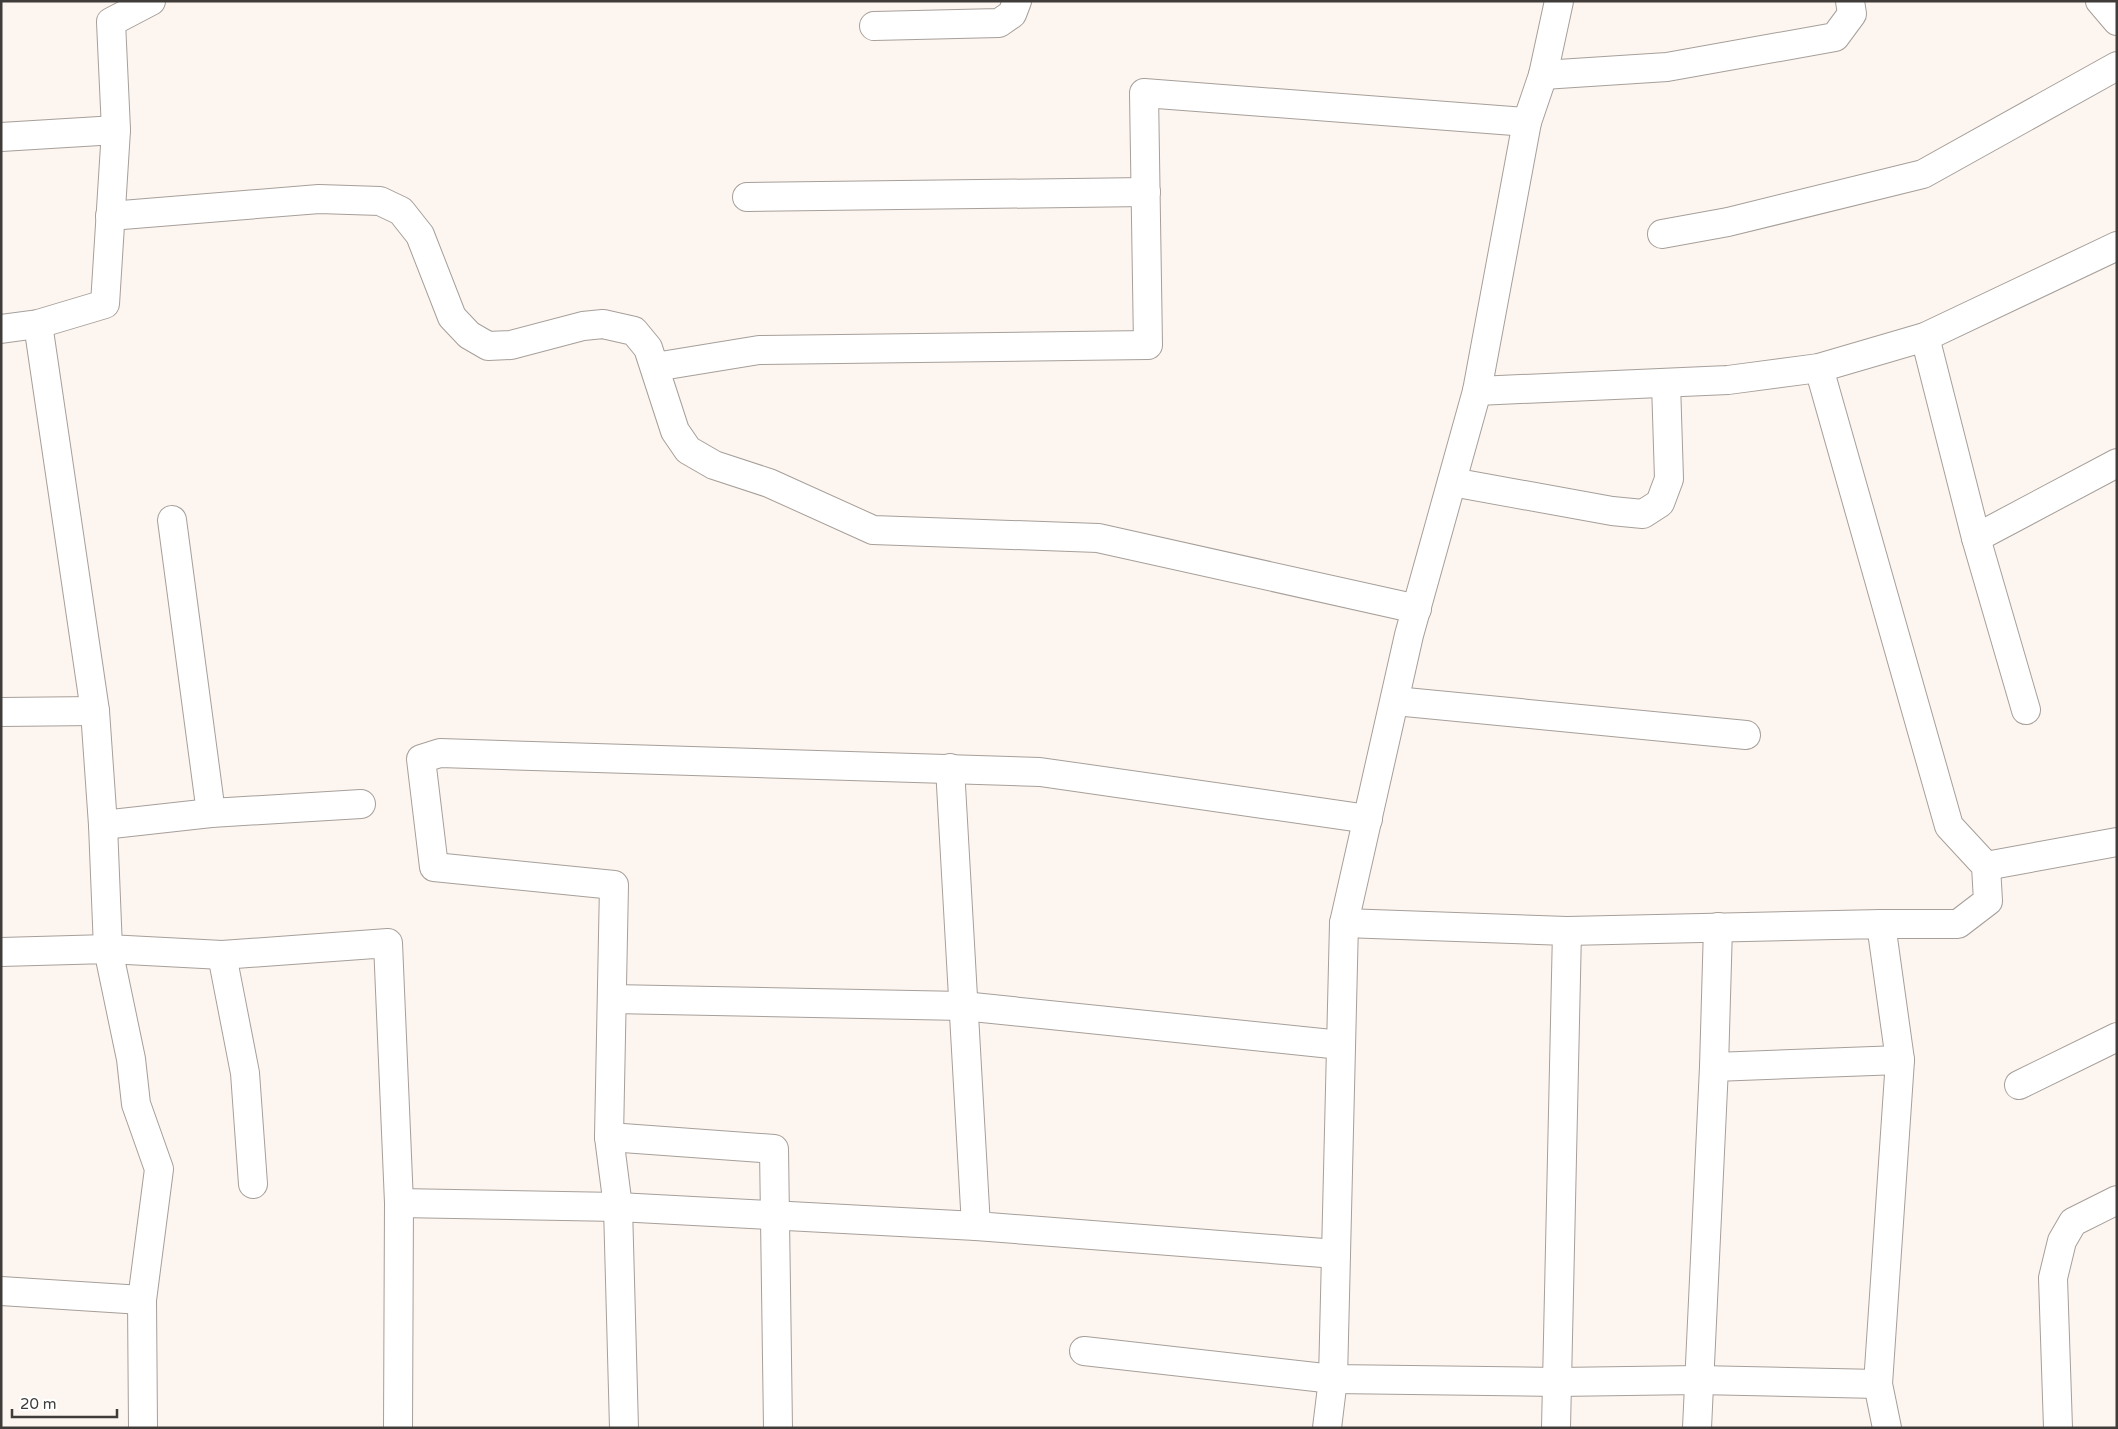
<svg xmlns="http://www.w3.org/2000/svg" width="2118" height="1429" font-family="'Varela Round',sans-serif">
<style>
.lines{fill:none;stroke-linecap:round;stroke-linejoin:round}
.street-casing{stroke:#a69f9a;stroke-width:30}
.street{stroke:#fff;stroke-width:28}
</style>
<rect width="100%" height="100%" fill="#fdf5ef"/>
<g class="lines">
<defs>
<g id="street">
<polyline points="2100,1 2117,21"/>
<polyline points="874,26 999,23 1012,14 1017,1"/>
<polyline points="1543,75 1667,67 1835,37 1852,14 1850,1"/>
<polyline points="1,137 116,130"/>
<polyline points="747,197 1146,192"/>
<polyline points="110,216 319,199 380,201 401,211 420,235 452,317 469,335 488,346 511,345 583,326 603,324 634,331 648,348 675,431 688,450 714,465 769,483 873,530 1098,538 1417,609"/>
<polyline points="1662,234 1728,222 1923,174 2117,66"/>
<polyline points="38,324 95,711 103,825 108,949 222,955 388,943 399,1203 398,1428"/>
<polyline points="1,329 38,324 105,304 116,130 111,22 151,1"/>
<polyline points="1925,337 1976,538 2026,710"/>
<polyline points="655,367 759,350 1148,345 1144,93 1527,122"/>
<polyline points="1819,368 1949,826 1986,866 1988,901 1958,924 1881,924"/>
<polyline points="1477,391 1728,380 1819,368 1925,337 2117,246"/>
<polyline points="1452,482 1612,511 1643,514 1660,503 1669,479 1666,383"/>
<polyline points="172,520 211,813"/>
<polyline points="1976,538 2117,463"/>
<polyline points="1395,701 1746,735"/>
<polyline points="1,712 95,711"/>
<polyline points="950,768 976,1226 1336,1254"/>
<polyline points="103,825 211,813 361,804"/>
<polyline points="1986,866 2117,842"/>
<polyline points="1344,923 1567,931 1881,924 1900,1060 1878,1384 1887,1428"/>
<polyline points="1,952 108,949 131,1059 136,1104 159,1169 142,1300 143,1428"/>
<polyline points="222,955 245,1073 253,1184"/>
<polyline points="612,999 963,1006 1341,1045"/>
<polyline points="1714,1067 1900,1060"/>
<polyline points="2019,1085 2117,1037"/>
<polyline points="609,1137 774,1149 778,1428"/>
<polyline points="399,1203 618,1207 976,1226"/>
<polyline points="1,1291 142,1300"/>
<polyline points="1084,1351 1333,1379 1557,1382 1698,1380 1878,1384"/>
<polyline points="624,1428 618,1207 609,1137 614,885 434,867 421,759 440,753 1040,772 1368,819"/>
<polyline points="1327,1428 1333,1379 1344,923 1409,635 1477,391 1527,122 1543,75 1559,1"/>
<polyline points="1556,1428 1567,931"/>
<polyline points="1697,1428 1714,1067 1718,927"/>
<polyline points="2058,1428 2053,1278 2062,1241 2073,1222 2117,1200"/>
</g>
</defs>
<use href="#street" class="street-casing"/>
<use href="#street" class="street"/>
</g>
<rect width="2118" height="1429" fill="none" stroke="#3f3c3a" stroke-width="5"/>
<path d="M12 1409v8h105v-8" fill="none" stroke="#3f3c3a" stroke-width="2.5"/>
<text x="20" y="1409" font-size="15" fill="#3f3c3a" stroke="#ffffff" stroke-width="4" paint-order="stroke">20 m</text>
</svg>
